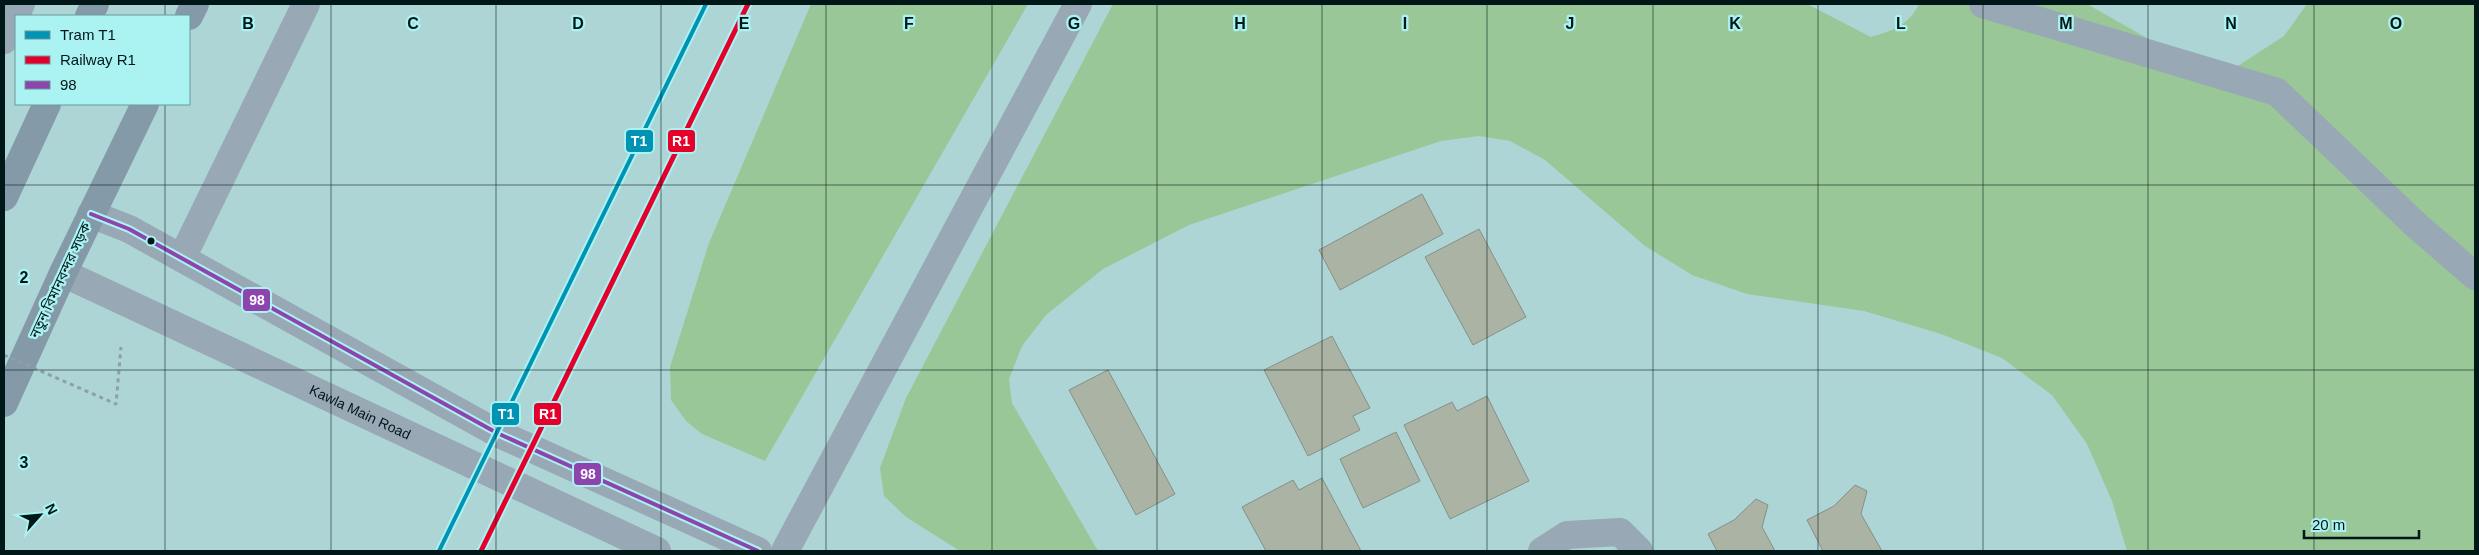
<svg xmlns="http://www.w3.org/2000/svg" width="2479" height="555" font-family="Helvetica,'Noto Sans Bengali',sans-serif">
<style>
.water{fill:#99c797}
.building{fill:#abb3a5;stroke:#849087}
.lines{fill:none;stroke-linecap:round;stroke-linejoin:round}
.minor{stroke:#98a8b5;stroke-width:28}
.highway{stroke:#849aa8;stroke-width:28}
.path-bridge{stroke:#8e9fa8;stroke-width:3;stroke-dasharray:4 4;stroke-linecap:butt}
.bus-1-casing{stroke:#abf2f3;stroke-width:8}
.bus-1{stroke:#8e44ad;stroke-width:4}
.rail-1-casing{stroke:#abf2f3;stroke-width:9}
.rail-1{stroke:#e4002b;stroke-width:5}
.tram-1-casing{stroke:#abf2f3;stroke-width:8}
.tram-1{stroke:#0093b3;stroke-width:4}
.grid{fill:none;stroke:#001718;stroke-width:1;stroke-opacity:0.55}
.bus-dot{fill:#001718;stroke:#abf2f3;stroke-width:2}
.labels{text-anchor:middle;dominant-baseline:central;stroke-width:4.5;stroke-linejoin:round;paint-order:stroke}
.street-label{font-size:14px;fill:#001718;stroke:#abf2f3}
.grid-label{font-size:16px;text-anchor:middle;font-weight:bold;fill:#001718;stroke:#abf2f3;stroke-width:4.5;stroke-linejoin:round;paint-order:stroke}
.line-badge{stroke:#abf2f3;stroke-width:2}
.badge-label{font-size:14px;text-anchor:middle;font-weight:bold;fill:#fff}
</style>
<rect width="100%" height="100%" fill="#aed5d5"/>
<g class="water">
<polygon points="811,4 1028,4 765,461 702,434 686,421 671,400 670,367 709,243"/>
<path d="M1113,4H1807L1871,37C1892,31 1909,25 1919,4H2087L2203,70L2230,71L2284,36L2307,4H2475V551H2127L2112,501L2087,444L2052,395L2002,358L1941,334L1864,311L1747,294L1692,275L1645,246L1545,160L1510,141L1479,136L1441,141L1189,225L1103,269L1046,315L1022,346L1009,379L1012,403L1098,551H960L906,517L884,496L880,468L906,398Z"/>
</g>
<g class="building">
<polygon points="1422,194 1443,234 1340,290 1319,250"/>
<polygon points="1479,229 1526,317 1473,345 1425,257"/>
<polygon points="1332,336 1370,408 1353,416 1360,430 1308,456 1264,370"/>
<polygon points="1108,370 1175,494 1136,515 1069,390"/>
<polygon points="1487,396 1529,481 1450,519 1404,425 1452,402 1457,411"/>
<polygon points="1396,432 1420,481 1363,508 1340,459"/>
<polygon points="1322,478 1361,551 1266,551 1242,507 1293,480 1299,490"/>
<polygon points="1855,485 1867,491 1861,514 1882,551 1823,551 1807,520 1834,506"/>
<polygon points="1756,499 1768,505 1762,527 1775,551 1717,551 1708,534 1734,520"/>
</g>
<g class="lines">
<g class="minor">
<polyline points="1983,4 2277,92 2416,225 2475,276"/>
<polyline points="4,40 21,4"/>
<polyline points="91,214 129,229 497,433 758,551"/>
<polyline points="182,258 306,4"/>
<path id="s1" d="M63,273L657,551"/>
<polyline points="785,551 1078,4"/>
<polyline points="1542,551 1567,535 1620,532 1639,551"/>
</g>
<g class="highway">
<polyline points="89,16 95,4"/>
<polyline points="189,16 195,4"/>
<polyline points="4,197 47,104"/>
<polyline points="4,403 63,273 145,104"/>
</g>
<polyline class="path-bridge" points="4,355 116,404 121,347"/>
<defs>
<polyline id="bus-1" points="91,214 129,229 497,433 758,551"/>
</defs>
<use href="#bus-1" class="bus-1-casing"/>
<use href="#bus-1" class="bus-1"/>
<defs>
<polyline id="rail-1" points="481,551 748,4"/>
</defs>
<use href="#rail-1" class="rail-1-casing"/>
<use href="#rail-1" class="rail-1"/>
<defs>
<polyline id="tram-1" points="439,551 706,4"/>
</defs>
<use href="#tram-1" class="tram-1-casing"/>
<use href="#tram-1" class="tram-1"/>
</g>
<path class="grid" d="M165,4V16M331,4V551M496,4V551M661,4V551M826,4V551M992,4V551M1157,4V551M1322,4V551M1487,4V551M1653,4V551M1818,4V551M1983,4V551M2148,4V551M2314,4V551M165,104V551M4,185H2475M4,370H2475"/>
<circle class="bus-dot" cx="151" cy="241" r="4.5"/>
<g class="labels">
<g class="street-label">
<text transform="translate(60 280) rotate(-65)">নতুন বিমানবন্দর সড়ক</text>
<text stroke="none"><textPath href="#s1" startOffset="328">Kawla Main Road</textPath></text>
</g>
</g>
<g class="grid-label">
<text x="248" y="29">B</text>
<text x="413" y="29">C</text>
<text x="578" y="29">D</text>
<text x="744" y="29">E</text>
<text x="909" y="29">F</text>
<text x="1074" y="29">G</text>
<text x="1240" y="29">H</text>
<text x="1405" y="29">I</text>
<text x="1570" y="29">J</text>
<text x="1735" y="29">K</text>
<text x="1901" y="29">L</text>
<text x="2066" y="29">M</text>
<text x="2231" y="29">N</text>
<text x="2396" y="29">O</text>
<text x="24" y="283">2</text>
<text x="24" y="468">3</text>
</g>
<g class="line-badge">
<rect x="625" y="129" width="29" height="24" rx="5" fill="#0093b3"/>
<rect x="667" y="129" width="29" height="24" rx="5" fill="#e4002b"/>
<rect x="242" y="288" width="29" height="24" rx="5" fill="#8e44ad"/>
<rect x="491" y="402" width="29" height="24" rx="5" fill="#0093b3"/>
<rect x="533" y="402" width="29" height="24" rx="5" fill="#e4002b"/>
<rect x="573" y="462" width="29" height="24" rx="5" fill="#8e44ad"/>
</g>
<g class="badge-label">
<text x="639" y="146">T1</text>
<text x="681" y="146">R1</text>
<text x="257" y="305">98</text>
<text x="506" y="419">T1</text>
<text x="548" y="419">R1</text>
<text x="588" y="479">98</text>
</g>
<rect width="2479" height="555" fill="none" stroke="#001718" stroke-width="10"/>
<rect x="15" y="15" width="175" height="90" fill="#abf2f3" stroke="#679a9b"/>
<rect x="25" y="31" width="25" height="8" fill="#0093b3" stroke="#679a9b"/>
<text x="60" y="40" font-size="15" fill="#001718">Tram T1</text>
<rect x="25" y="56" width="25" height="8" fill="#e4002b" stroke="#679a9b"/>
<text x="60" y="65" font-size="15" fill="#001718">Railway R1</text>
<rect x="25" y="81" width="25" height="8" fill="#8e44ad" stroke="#679a9b"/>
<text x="60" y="90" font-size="15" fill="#001718">98</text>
<g transform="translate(40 515) rotate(63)" stroke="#abf2f3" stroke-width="4" paint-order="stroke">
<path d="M0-4L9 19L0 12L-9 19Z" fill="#001718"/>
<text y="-8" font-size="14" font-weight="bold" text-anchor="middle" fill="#001718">N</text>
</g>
<path d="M2304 530v8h115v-8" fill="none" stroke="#001718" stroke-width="2.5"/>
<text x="2312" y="530" font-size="15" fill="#001718" stroke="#abf2f3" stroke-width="4" paint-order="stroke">20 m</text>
</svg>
